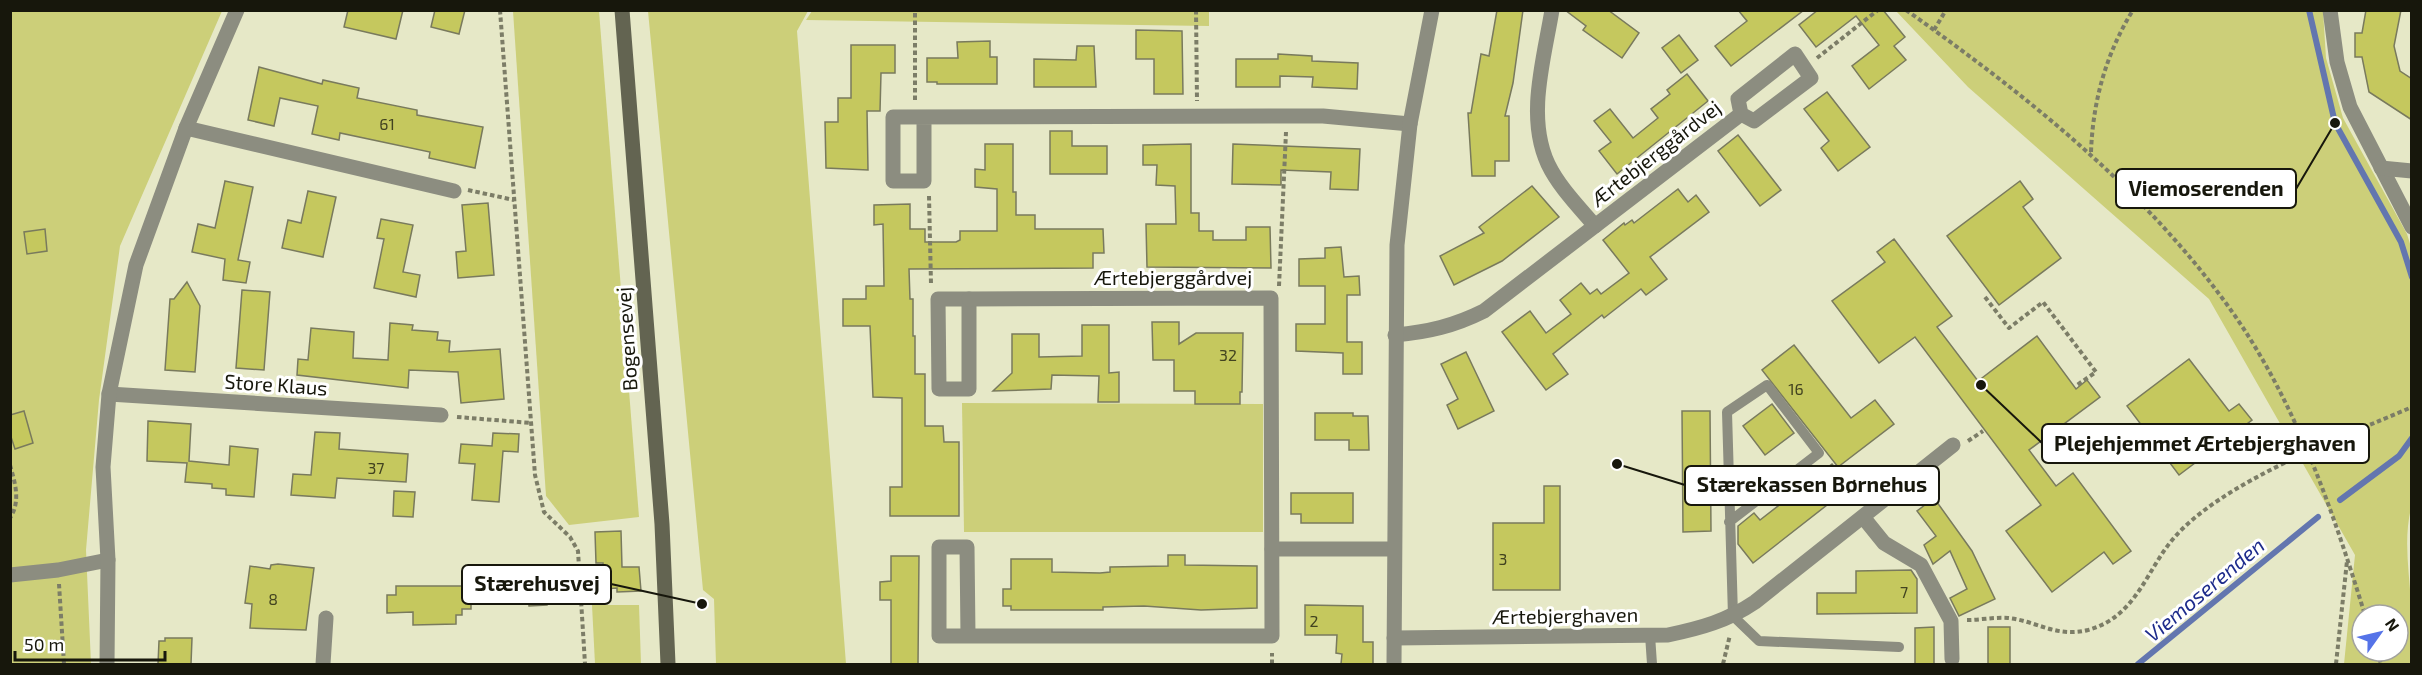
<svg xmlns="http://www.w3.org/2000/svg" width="2422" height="675" font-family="'Exo 2',sans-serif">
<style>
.green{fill:#cccf79;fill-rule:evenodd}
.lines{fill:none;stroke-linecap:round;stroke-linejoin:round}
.stream{stroke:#6376af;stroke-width:6}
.building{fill:#c5c85e;stroke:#797a5d;stroke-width:1.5}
.path{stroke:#7c7d67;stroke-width:4;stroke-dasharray:4.5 3;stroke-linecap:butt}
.service{stroke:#8c8d80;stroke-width:10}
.minor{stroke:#8c8d80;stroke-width:15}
.secondary{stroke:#636451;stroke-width:15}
.labels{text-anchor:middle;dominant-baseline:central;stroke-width:6;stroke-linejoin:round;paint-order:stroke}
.number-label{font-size:16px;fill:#424320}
.street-label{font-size:20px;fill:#17170c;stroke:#fff}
.water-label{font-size:21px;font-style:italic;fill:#1d2b8b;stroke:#fff}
.leader{fill:none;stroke:#17170c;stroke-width:2}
.callout-dot{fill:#17170c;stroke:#fff;stroke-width:2}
.callout{fill:#fff;stroke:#17170c;stroke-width:2}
.callout-label{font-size:21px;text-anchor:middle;font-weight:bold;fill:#17170c}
</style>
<rect width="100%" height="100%" fill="#e6e8c7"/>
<g class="green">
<polygon points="10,11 222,11 120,246 99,400 86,550 91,664 11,664"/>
<polygon points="513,11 599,11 639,517 569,525 546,496"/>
<polygon points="648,11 808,11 797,31 846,664 716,664 714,599 703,590"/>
<polygon points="812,11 1209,10 1209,26 806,20"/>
<path d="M1896,11H2323L2326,58L2343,118L2407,234L2411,247L2412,504C2403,537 2409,570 2411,603C2413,623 2411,644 2411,664H2344L2355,555L2209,299L1968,87ZM2362,615H2398V651H2362Z"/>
<polygon points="962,403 1263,404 1263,532 964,532"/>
<polygon points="592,605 639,605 641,664 595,664"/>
</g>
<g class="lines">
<g class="stream">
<polyline points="2309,10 2335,123 2401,242 2412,277"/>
<polyline points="2340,500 2399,456 2412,438"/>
<polyline points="2138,664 2318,517"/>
</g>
</g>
<g class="building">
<polygon points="348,10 403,10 396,39 344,27"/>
<polygon points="435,10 465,10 459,34 431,27"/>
<polygon points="1497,10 1523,10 1513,83 1505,116 1509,116 1509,161 1495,161 1495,176 1472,176 1468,113 1471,113 1481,54 1489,56"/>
<polygon points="1565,10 1608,10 1639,33 1622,58 1583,30 1586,26"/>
<polygon points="1738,10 1804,10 1731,66 1715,46 1747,21"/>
<polygon points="1818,10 1883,10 1905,37 1894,46 1906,60 1869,89 1852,66 1879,45 1856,16 1816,47 1799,25"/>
<polygon points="2366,10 2401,10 2394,46 2400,71 2412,79 2412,120 2369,92 2362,57 2355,57 2355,33 2362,33"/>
<polygon points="1136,30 1182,31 1183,94 1154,94 1154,59 1136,59"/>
<polygon points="1679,35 1698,60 1681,73 1662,48"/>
<polygon points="990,41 990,57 997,57 997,84 937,84 937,82 927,82 927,58 958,58 957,42"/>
<polygon points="851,45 895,45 895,73 881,73 880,111 867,111 868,170 826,168 825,122 838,122 838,98 851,98"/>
<polygon points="1077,46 1094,46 1096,87 1034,87 1034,59 1076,60"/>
<polygon points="1278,54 1312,56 1312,61 1358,63 1357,89 1312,87 1313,77 1280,76 1280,87 1236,87 1236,59 1278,59"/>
<polygon points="259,67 322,84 323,80 359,88 357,98 417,110 417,115 483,127 475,168 429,158 430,152 340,133 339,140 312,134 318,106 280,98 274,126 248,120"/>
<polygon points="1687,74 1708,101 1617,174 1599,151 1611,142 1594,121 1610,109 1633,138 1658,118 1651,109 1670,94 1667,90"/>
<polygon points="1827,92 1870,147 1838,171 1821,148 1829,141 1804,109"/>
<polygon points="1050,131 1072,131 1072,146 1107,146 1107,174 1050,174"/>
<polygon points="1738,135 1781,190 1760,206 1718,151"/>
<polygon points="985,144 1013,144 1013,192 1016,192 1016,215 1035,215 1035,229 1103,229 1104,253 1093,253 1093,268 909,269 910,299 913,299 913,336 915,336 915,374 925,374 925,426 943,426 944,442 959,442 959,516 890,516 890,487 902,487 902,398 873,397 870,326 843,326 843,299 866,299 866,286 884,286 883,224 874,225 874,205 910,204 910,229 925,229 925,242 956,242 960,240 960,231 997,231 997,189 975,187 975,169 985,170"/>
<polygon points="1191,144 1191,213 1199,213 1199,231 1213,231 1213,240 1246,240 1246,227 1270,227 1271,268 1147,267 1146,224 1176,224 1175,186 1156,185 1157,165 1143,165 1143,145"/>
<polygon points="1233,144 1360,149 1358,190 1330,189 1331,172 1281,170 1281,185 1232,184"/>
<polygon points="225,181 253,187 238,260 250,262 246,283 223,280 225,259 192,252 198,224 215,228"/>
<polygon points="2020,181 2033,199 2023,207 2061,258 1999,305 1947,236"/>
<polygon points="1532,186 1559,217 1502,261 1454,285 1440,256 1484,233 1479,227"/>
<polygon points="1678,189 1688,202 1696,195 1709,212 1650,257 1667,279 1646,295 1641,289 1604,318 1602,315 1553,354 1568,374 1546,390 1502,332 1530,311 1546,333 1571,314 1560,300 1581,283 1590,294 1597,289 1601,294 1629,273 1603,240 1624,223 1625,225 1632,220 1634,223"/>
<polygon points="308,191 336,197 323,257 282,248 288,220 301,223"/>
<polygon points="488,203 494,275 458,278 456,252 466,251 462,205"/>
<polygon points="381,219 413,225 403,272 420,275 416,297 374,288 384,239 377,238"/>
<polygon points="45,229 47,251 27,254 24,232"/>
<polygon points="1894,239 1952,316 1937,327 1978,381 2037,336 2076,389 2087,380 2100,397 2029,450 2056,486 2073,473 2131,551 2113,564 2104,552 2052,592 2006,531 2041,505 1915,337 1879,363 1832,301 1885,262 1877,252"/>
<polygon points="1341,247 1344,277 1359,276 1360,295 1347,295 1347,342 1362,342 1362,374 1343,374 1343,353 1296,351 1296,324 1325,324 1325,286 1299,286 1299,259 1325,258 1325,248"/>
<polygon points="187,282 200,306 195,372 165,370 170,299 174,299"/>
<polygon points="242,290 270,292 264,370 236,368"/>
<polygon points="1152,322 1179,322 1179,344 1196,333 1243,333 1242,392 1240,392 1240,404 1195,404 1195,391 1174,391 1174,360 1153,360"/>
<polygon points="390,323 413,325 412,330 438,332 437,340 450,341 449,352 500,349 504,399 461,403 458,372 409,370 408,388 297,375 298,359 308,360 311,328 354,332 353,358 388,360"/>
<polygon points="1082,325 1109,325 1109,373 1119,372 1119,402 1098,402 1099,376 1052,375 1051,389 993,391 1012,373 1012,334 1039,334 1039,357 1082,356"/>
<polygon points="1794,345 1851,418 1875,400 1894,424 1838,467 1762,370"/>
<polygon points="1466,352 1494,411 1458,429 1447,405 1458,399 1441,364"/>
<polygon points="2189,359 2229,411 2239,404 2252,420 2179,475 2127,406"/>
<polygon points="1772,404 1794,433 1765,455 1743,426"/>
<polygon points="24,411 33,443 15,449 10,434 10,415"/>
<polygon points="1682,411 1710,411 1711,531 1683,532"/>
<polygon points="1315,413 1353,413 1353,416 1368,416 1369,450 1349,450 1349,440 1315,440"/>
<polygon points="148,421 191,424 189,461 229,465 230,446 258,449 254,497 226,495 226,489 212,488 212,484 185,482 187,463 147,461"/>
<polygon points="315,432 340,433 339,449 408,454 406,482 337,478 335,498 291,495 293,474 311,475"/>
<polygon points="493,433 519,434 518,452 503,451 499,502 472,500 475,464 459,463 461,444 492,446"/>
<polygon points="1832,464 1850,487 1753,563 1738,544 1738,526 1754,513 1760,520"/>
<polygon points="1544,486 1560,486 1560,590 1493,590 1493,523 1544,523"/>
<polygon points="394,491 415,492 413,517 393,516"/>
<polygon points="1291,493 1353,493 1353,523 1301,523 1301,514 1291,514"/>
<polygon points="1934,498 1972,551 1995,599 1959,616 1950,598 1967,589 1950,551 1933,564 1924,545 1936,536 1917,511"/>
<polygon points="621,531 622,567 639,567 641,591 617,592 617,588 604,589 603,563 596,563 595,532"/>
<polygon points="1168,555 1185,555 1185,565 1257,566 1257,608 1201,610 1144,606 1103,607 1103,610 1011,610 1011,606 1003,606 1003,589 1011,589 1011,559 1052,559 1052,572 1100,573 1110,572 1110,567 1168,566"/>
<polygon points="891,556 919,556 918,664 891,664 891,600 880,600 880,582 891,581"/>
<polygon points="278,564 314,568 306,630 250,628 252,604 245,603 250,566 270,569 271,565"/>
<polygon points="547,569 547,605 529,606 526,570"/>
<polygon points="1911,570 1917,579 1917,613 1817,614 1817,593 1856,593 1856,571"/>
<polygon points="396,586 471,586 471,609 462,609 462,615 456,615 456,624 413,625 413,612 387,613 387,595 396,595"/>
<polygon points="1305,605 1363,606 1363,642 1373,642 1373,664 1341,664 1342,654 1336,653 1337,635 1305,635"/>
<polygon points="1934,627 1934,664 1915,664 1915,628"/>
<rect x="1988" y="627" width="22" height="37"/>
<polygon points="165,638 192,638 191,664 158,664 159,641 165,641"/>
</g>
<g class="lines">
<g class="path">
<polyline points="500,10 535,475 544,512 570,537 578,551 585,664"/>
<polyline points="1196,10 1197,101"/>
<path d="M1906,10C2027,96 2141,186 2228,306C2294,397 2332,508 2365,615"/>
<polyline points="1934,30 1946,10"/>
<polyline points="1817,58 1878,10"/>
<polyline points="915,100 915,10"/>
<path d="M2091,152C2093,100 2106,54 2133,10"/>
<polyline points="468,190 514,200"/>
<polyline points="929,196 931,284"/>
<polyline points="1279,286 1286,132"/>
<polyline points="1985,297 2009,328 2043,302 2096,372 2077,385"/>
<polyline points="457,417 532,423"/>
<polyline points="1968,441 1983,431"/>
<path d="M10,465C15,483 21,501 10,518"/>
<polyline points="59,584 64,664"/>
<path d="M1967,620C1980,620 1994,617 2008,618C2037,621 2056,638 2088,630C2136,617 2146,571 2173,539C2221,482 2343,437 2412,407"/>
<polyline points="2377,651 2381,664"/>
<polyline points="1272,664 1272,653"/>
<polyline points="1723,664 1730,635"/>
<polyline points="2336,664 2347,561"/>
</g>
<g class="service">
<polyline points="1729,522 1819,453 1767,385 1727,412 1733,616 1759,641 1899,647"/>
<polyline points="1650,635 1652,664"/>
</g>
<g class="minor">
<path d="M1552,10C1544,59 1526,117 1548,164C1559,187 1579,207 1595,226"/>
<polyline points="2330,10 2337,62 2350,107 2412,227"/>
<polyline points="924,117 924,181 893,181 893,117 1323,116 1410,124"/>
<polyline points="186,128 454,191"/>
<polyline points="2381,168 2412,171"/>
<polygon points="938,299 969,299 969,389 939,389"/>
<path d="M1395,335C1428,332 1454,326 1484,311L1741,114L1738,99L1795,54L1811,78L1754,121L1741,114"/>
<polyline points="109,394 441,415"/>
<polyline points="1863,517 1884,543 1921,565 1951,621 1952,659"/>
<polyline points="1272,549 1394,549"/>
<polyline points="10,575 58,570 108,560"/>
<polyline points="968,636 967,547 939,547 939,636 1272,636 1271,298 969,299"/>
<path d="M1394,638L1668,635C1701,628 1727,621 1755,602L1953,445"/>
<polyline points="107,664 108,560 103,467 109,394 136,265 186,128 237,10"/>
<polyline points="323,664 326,618"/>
<polyline points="1394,664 1397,245 1410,124 1432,10"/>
</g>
<polyline class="secondary" points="622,10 662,524 668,664"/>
</g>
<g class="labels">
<g class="number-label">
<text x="387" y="123">61</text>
<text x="1228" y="354">32</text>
<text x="1796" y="388">16</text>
<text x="376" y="467">37</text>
<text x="1503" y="558">3</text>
<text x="1904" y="591">7</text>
<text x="273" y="598">8</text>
<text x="1314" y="620">2</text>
</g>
<g class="street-label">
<text transform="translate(1655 153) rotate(-38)">Ærtebjerggårdvej</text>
<text x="1173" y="277">Ærtebjerggårdvej</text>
<text transform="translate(626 339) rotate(-94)">Bogensevej</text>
<text transform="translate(276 384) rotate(4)">Store Klaus</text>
<text transform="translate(1565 615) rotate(-1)">Ærtebjerghaven</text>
</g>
<g class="water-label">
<text transform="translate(2204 589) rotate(-40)">Viemoserenden</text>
</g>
</g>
<path class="leader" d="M2335 123L2296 189M1981 385L2042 443M1617 464L1685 485M702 604L611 584"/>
<g class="callout-dot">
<circle cx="2335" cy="123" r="6"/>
<circle cx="1981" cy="385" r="6"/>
<circle cx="1617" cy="464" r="6"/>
<circle cx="702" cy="604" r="6"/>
</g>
<g class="callout">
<rect x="2116" y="169" width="180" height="39" rx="6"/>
<rect x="2042" y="424" width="327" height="39" rx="6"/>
<rect x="1685" y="466" width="254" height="39" rx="6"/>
<rect x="462" y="565" width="149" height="39" rx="6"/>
</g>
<g class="callout-label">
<text x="2206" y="196">Viemoserenden</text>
<text x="2205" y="451">Plejehjemmet Ærtebjerghaven</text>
<text x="1812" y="492">Stærekassen Børnehus</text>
<text x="537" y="591">Stærehusvej</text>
</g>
<rect width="2422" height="675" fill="none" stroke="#17170c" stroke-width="24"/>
<g transform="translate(2380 633) rotate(56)"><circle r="28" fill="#ffffff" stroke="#a2a29e" stroke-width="1.5"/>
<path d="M0-4.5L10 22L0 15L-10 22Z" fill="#5573e8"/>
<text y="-9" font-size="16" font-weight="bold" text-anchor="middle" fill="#17170c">N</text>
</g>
<path d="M15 651v9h150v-9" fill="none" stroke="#17170c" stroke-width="3"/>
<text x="24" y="651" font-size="18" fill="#17170c" stroke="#ffffff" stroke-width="4.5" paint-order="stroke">50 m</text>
</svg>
